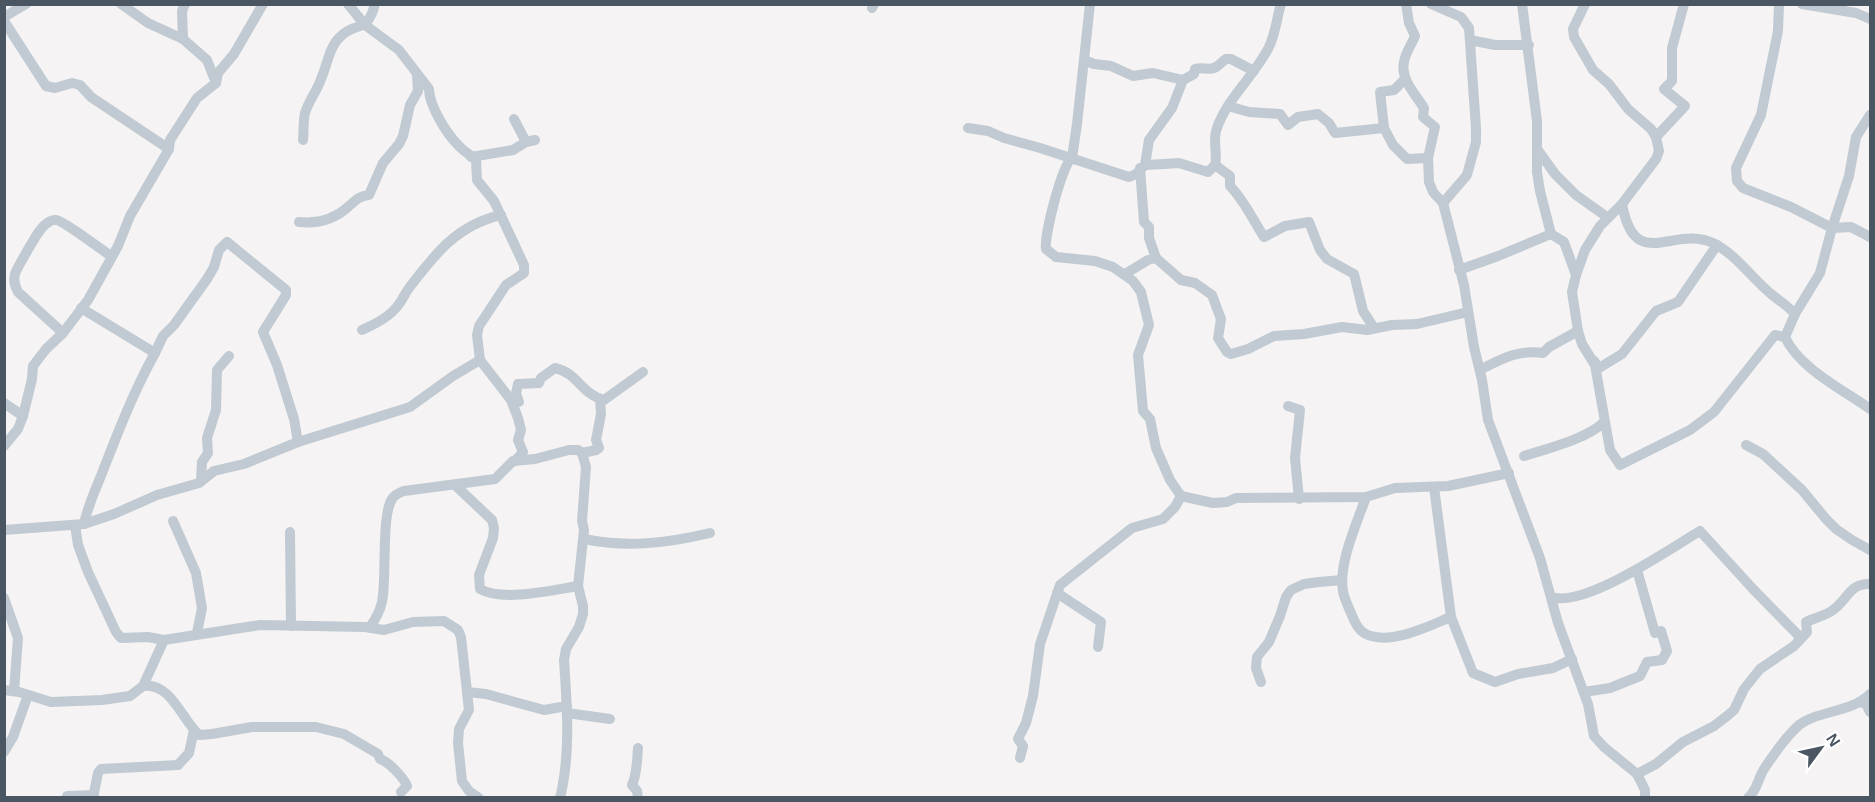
<svg xmlns="http://www.w3.org/2000/svg" width="1875" height="802" font-family="Arial,sans-serif">
<style>
.lines{fill:none;stroke-linecap:round;stroke-linejoin:round}
.minor{stroke:#c1cad2;stroke-width:10}
</style>
<rect width="100%" height="100%" fill="#f5f3f3"/>
<g class="lines">
<g class="minor">
<polyline points="121,4 148,23 183,39 207,60 216,83"/>
<path d="M348,4L365,25L399,50L429,89C429,105 446,133 458,145C463,151 471,155 476,160L477,180L494,201L524,265V273L506,285L479,326L477,335L480,360L511,400L518,418L521,430L518,440L523,452L515,461"/>
<path d="M1090,4L1077,124L1072,158C1062,164 1044,236 1046,249L1056,257L1095,261L1113,267L1133,281L1141,292L1149,325L1138,355L1143,411L1150,419L1156,448L1170,480L1181,496L1213,503L1227,502L1236,498L1366,497L1395,488L1448,486L1509,473"/>
<path d="M1406,4L1409,23L1415,36C1412,44 1405,53 1404,62C1400,79 1416,95 1424,108L1423,117L1435,127L1428,158L1429,182L1433,192L1443,203L1464,285L1474,347L1482,380L1488,420L1540,558L1558,623L1588,704L1594,736L1604,747L1637,774L1645,790V798"/>
<polyline points="1431,4 1461,17 1469,28 1476,128 1476,142 1467,175 1443,203"/>
<polyline points="1522,4 1537,121 1537,172 1540,191 1551,234 1564,242 1576,275 1572,292 1578,331 1582,344 1595,365 1610,450 1620,465 1690,430 1714,412 1775,335 1785,337"/>
<polyline points="1779,4 1778,31 1761,115 1736,168 1737,181 1743,188 1791,207 1832,228 1851,227 1870,237"/>
<polyline points="1802,4 1856,13 1870,19"/>
<polyline points="872,8 874,4"/>
<polyline points="4,17 26,4"/>
<polyline points="4,21 46,86 55,88 72,83 80,85 91,97 169,149"/>
<polyline points="183,39 182,11 185,4"/>
<polyline points="1470,40 1495,45 1529,45"/>
<polyline points="1084,60 1094,64 1111,66 1133,76 1153,73 1183,80"/>
<polyline points="1405,79 1394,90 1380,92 1384,128 1393,145 1407,159 1428,158"/>
<polyline points="1228,106 1249,112 1280,114 1288,125 1298,117 1318,114 1329,123 1335,133 1384,128"/>
<polyline points="514,119 526,142"/>
<path d="M968,128L988,131L1004,138L1040,148L1129,177L1136,174L1145,165L1164,164L1179,163L1208,172L1215,165C1218,153 1212,141 1217,128C1227,99 1253,77 1268,49C1276,34 1276,20 1281,4"/>
<polyline points="1656,137 1685,106 1664,89 1672,81 1672,48 1684,4"/>
<path d="M303,140C304,131 303,121 305,113C309,100 317,91 321,79C327,66 329,47 340,37C355,21 367,35 375,4"/>
<polyline points="1537,149 1555,174 1576,195 1607,217"/>
<polyline points="471,157 513,150 526,142 535,140"/>
<path d="M1145,165L1149,140L1172,108L1183,80L1194,74L1195,69C1202,67 1209,70 1214,68C1219,66 1221,62 1226,59H1231L1254,71"/>
<path d="M1215,165L1230,176V186C1244,200 1253,220 1264,237L1285,226L1309,222L1320,250L1327,259L1354,274L1363,311L1374,328"/>
<polyline points="1140,168 1144,222 1149,227 1149,238 1156,258 1181,280 1195,283 1212,295 1221,319 1218,338 1227,352 1231,354 1248,349 1274,336 1304,334 1342,327 1367,330 1392,325 1417,324 1468,312"/>
<path d="M1622,204C1635,275 1674,223 1715,244C1737,256 1752,278 1770,293C1778,300 1787,305 1795,314L1785,337C1799,368 1842,389 1870,409"/>
<path d="M299,222C318,224 334,220 349,206C356,200 359,196 369,195L383,163L399,144L403,136L410,105L418,91L417,75"/>
<polyline points="1459,270 1498,256 1551,234"/>
<polyline points="1125,274 1148,260 1156,258"/>
<polyline points="1576,275 1585,250 1600,226 1622,204 1656,159 1659,151 1656,137 1651,129 1628,109 1609,84 1593,70 1574,37 1573,29 1585,4"/>
<path d="M81,308L155,353C134,391 120,427 104,468C97,487 88,504 84,524"/>
<polyline points="1795,314 1820,273 1832,228 1849,176 1856,137 1870,115"/>
<path d="M362,330C375,324 390,317 399,304C403,299 405,293 409,288C435,254 457,225 501,215"/>
<path d="M63,333L18,292C15,286 13,281 15,274C17,268 36,235 41,229C44,225 51,219 56,220C62,220 102,250 111,256"/>
<polyline points="155,353 163,336 174,325 207,279 214,267 219,250 227,242 286,290 286,295 263,332 277,365 294,419 298,442"/>
<polyline points="1594,361 1599,368 1622,354 1656,311 1678,302 1717,245"/>
<path d="M1480,370C1501,359 1519,349 1543,353L1549,347L1578,331"/>
<path d="M511,400L519,402L516,393L518,384L539,383L541,378L555,368C578,373 581,394 604,400L643,372"/>
<polyline points="4,403 23,416"/>
<polyline points="1288,406 1300,410 1295,458 1299,499"/>
<polyline points="1746,445 1763,454 1802,490 1826,519 1836,529 1852,540 1870,550"/>
<polyline points="4,446 18,429 23,416 32,379 33,366 46,349 63,333 88,300 118,246 130,216 169,149 170,140 197,98 216,83 218,73 234,54 263,4"/>
<path d="M1524,456C1546,449 1589,438 1604,422"/>
<polyline points="201,481 202,462 208,453 207,438 216,410 217,370 229,356"/>
<path d="M455,485L492,520L494,528L493,538L479,575L480,589C502,602 553,590 578,586"/>
<polyline points="1434,487 1451,617"/>
<path d="M1366,497C1357,523 1338,564 1343,591C1344,598 1348,606 1351,613C1355,623 1359,633 1371,636C1395,643 1429,626 1451,617L1473,673L1495,682L1518,674L1553,668L1572,659"/>
<polyline points="173,521 196,573 202,608 197,633"/>
<polyline points="75,525 78,545 88,572 116,632 121,638 148,637 164,640 260,625 365,627 384,630 413,622 444,621 458,630 461,637 469,710 459,729 458,743 462,781 469,791 479,798"/>
<polyline points="4,530 84,524 114,514 157,495 199,483 214,471 244,464 298,442 410,407 453,376 480,360"/>
<polyline points="290,532 291,626"/>
<path d="M584,539C627,548 668,543 710,533"/>
<polyline points="1057,593 1101,622 1098,647"/>
<path d="M1551,597C1585,608 1669,549 1700,531L1753,589L1801,638"/>
<polyline points="4,598 18,638 14,691"/>
<path d="M370,627C375,620 380,611 382,602C387,577 381,516 392,499C395,494 399,493 404,491L495,479L513,461L535,459L569,450H578L582,453L596,450L599,448L596,440L601,414L600,399"/>
<polyline points="1261,682 1256,668 1257,657 1269,642 1280,616 1286,597 1291,590 1304,584 1319,582 1342,580"/>
<path d="M143,686C171,682 182,720 199,735L212,734L252,727H316L344,734L378,754L380,759C389,762 404,778 407,786L401,792"/>
<polyline points="4,690 19,692 51,702 102,700 130,696 143,686 164,640"/>
<polyline points="467,692 486,694 544,710 567,706"/>
<polyline points="1584,692 1610,688 1640,676 1647,662 1662,660 1667,651 1661,631 1655,633 1637,570"/>
<polyline points="1860,702 1866,704 1870,712"/>
<polyline points="567,713 610,719"/>
<path d="M638,748C637,760 637,775 632,785L637,791L638,798"/>
<polyline points="4,752 13,737 28,695"/>
<polyline points="1020,758 1023,746 1018,739 1026,723 1033,696 1040,644 1060,585 1132,528 1163,519 1175,507 1181,496"/>
<path d="M1637,774L1656,764L1683,742L1714,726L1727,716L1734,710L1744,689L1760,669L1794,646L1807,632L1806,622C1814,618 1825,616 1833,610C1848,599 1850,583 1870,584"/>
<polyline points="67,796 94,795"/>
<polyline points="93,798 98,773 101,769 178,765 189,753 194,730"/>
<path d="M560,798C571,753 567,706 564,660L566,649L579,627L583,614V606L578,586L584,530L582,521L586,467L582,453"/>
<path d="M1748,798C1759,788 1757,778 1766,766C1774,754 1787,736 1798,726C1814,711 1852,713 1870,694"/>
</g>
</g>
<rect width="1875" height="802" fill="none" stroke="#4a5661" stroke-width="12"/>
<g transform="translate(1821 748) rotate(57)" stroke="#ffffff" stroke-width="4.5" paint-order="stroke">
<path d="M0-4.5L10 22L0 15L-10 22Z" fill="#4a5661"/>
<text y="-9" font-size="16" font-weight="bold" text-anchor="middle" fill="#4a5661">N</text>
</g>
</svg>
